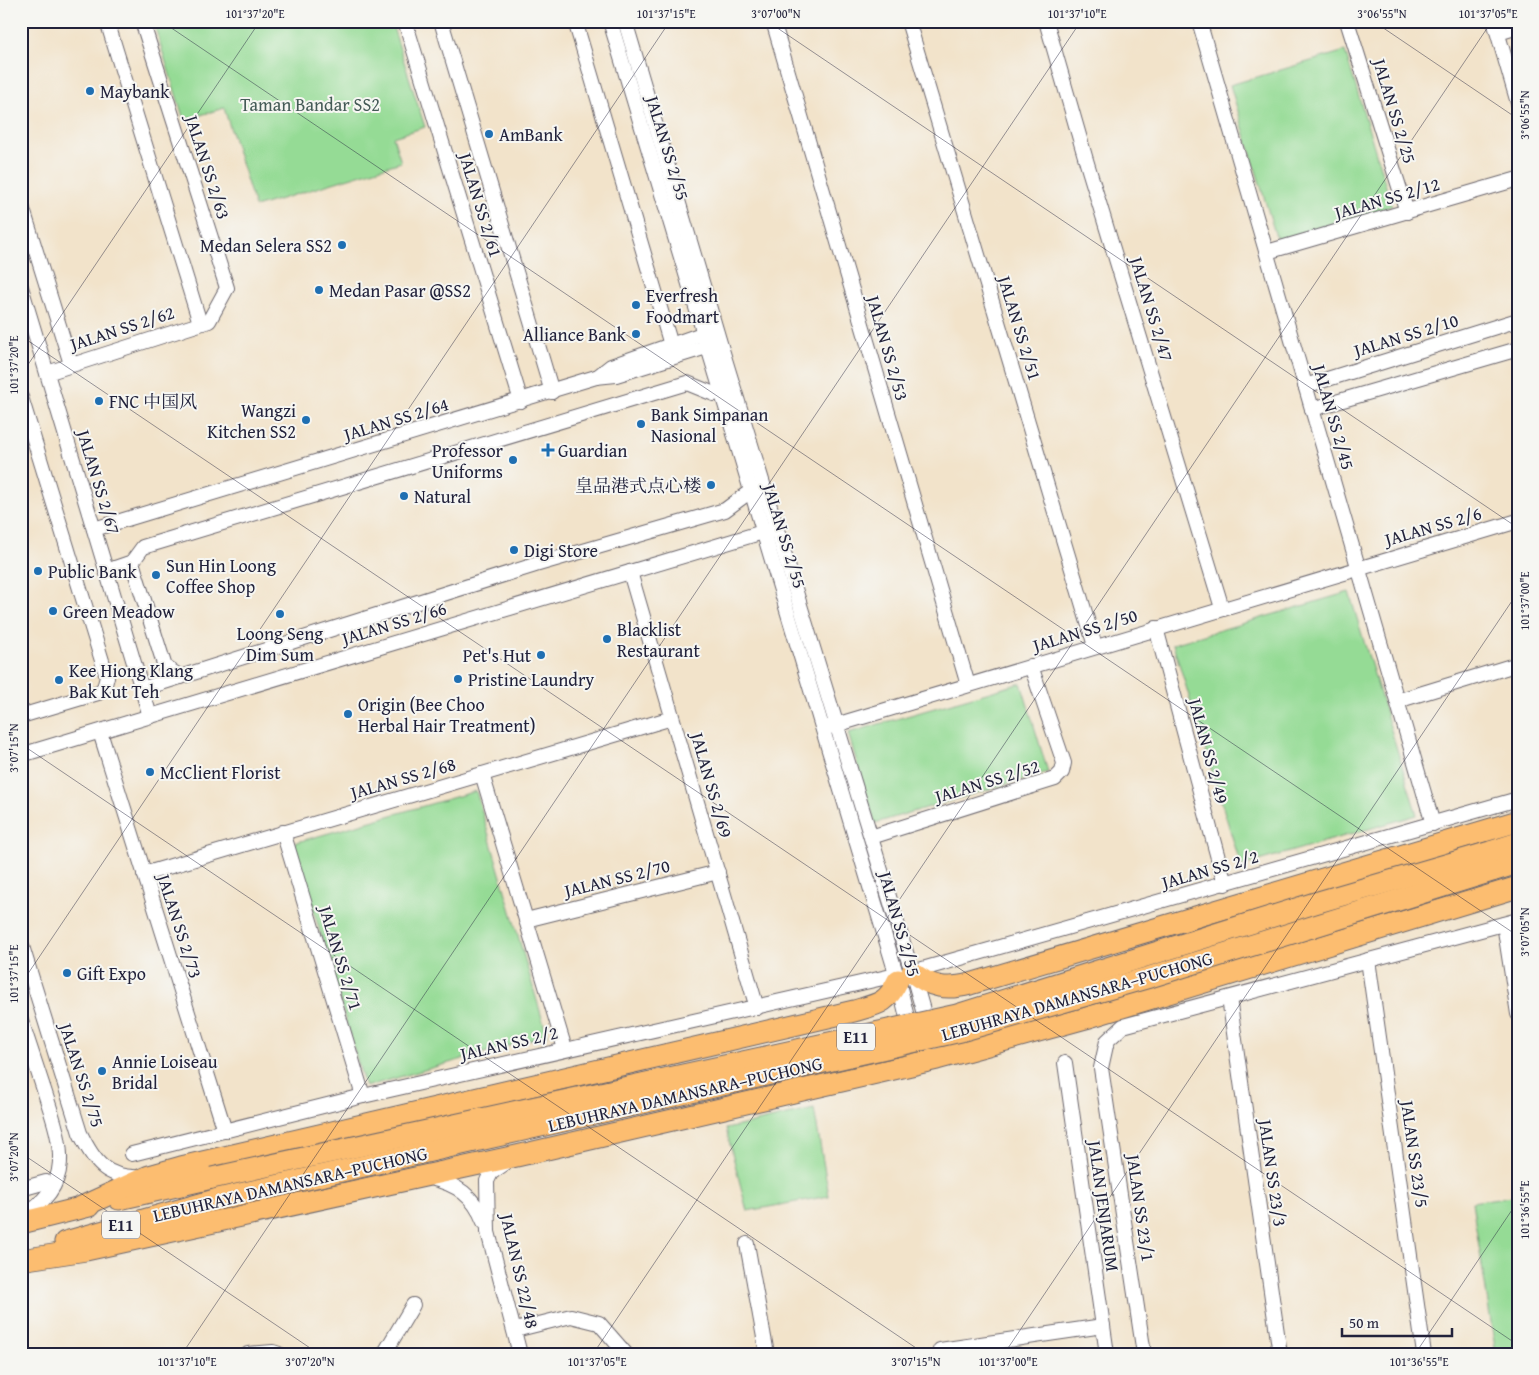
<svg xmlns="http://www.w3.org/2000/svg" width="1539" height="1375" font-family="'Gentium Book Plus','Noto Serif SC',serif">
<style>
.green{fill:#95db95;stroke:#5c7e68}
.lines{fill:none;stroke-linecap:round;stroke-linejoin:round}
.minor-casing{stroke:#6b666d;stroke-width:16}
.highway-casing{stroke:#6b666d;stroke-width:23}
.minor{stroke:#fff;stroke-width:14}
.highway{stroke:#fcbd6f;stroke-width:21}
.highway-bridge-casing{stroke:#6b666d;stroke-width:23;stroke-linecap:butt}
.highway-bridge{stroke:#fcbd6f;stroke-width:21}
.ticks{fill:none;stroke:#22223b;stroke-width:1;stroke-opacity:0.45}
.poi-dot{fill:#1f6fb2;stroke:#f6f6f2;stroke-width:2}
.labels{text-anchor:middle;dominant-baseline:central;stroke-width:4;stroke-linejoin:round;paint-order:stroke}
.shield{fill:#f6f6f2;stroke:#626272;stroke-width:1}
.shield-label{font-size:16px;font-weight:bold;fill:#22223b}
.poi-label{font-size:18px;fill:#22223b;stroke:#f6f6f2;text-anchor:start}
.park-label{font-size:18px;fill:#445a56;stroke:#f6f6f2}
.street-label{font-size:18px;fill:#22223b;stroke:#f6f6f2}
.neatline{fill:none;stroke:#22223b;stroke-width:2}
.ticks-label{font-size:12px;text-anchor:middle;fill:#22223b}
</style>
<rect width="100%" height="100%" fill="#f6f6f2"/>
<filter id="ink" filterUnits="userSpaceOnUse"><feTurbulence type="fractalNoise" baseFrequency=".02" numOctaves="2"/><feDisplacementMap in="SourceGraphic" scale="10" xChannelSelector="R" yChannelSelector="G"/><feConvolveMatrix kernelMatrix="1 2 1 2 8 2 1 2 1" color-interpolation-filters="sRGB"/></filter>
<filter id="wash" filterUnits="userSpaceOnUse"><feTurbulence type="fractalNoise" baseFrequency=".0096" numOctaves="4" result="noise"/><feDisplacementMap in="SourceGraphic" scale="20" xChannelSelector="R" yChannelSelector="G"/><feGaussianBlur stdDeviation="1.12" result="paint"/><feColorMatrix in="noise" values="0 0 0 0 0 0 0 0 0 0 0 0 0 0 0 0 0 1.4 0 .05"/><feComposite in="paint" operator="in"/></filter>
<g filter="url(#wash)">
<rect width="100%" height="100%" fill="#f2e3ca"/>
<g class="green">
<polygon points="153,21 391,21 425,127 393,137 401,162 255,207 224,108 184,120"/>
<polygon points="1345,51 1392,206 1277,240 1230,85"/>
<polygon points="1349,592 1417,815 1241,866 1173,644"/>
<polygon points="1021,683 1048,772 875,823 848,733"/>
<polygon points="476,791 547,1035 365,1087 294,843"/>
<polygon points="814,1109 829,1196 747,1211 726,1129"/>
<polygon points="1518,1195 1518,1354 1496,1354 1472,1202"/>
</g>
</g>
<g filter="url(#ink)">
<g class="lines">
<defs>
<g id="minor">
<polyline points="107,21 200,323"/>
<polyline points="405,21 521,401"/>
<polyline points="441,21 552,392"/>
<polyline points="575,21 671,345"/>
<polyline points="610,21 898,980 911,1034"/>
<polyline points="625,21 720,343 912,972 937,1059"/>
<polyline points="773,21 968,685"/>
<polyline points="908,21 1095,646"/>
<polyline points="1046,21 1086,160 1222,608"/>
<polyline points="1199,21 1433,824"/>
<polyline points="1347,21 1407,212"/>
<polyline points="1494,21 1518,103"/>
<polyline points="1498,33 1518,27"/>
<polyline points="21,203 71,364"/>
<polyline points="1267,252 1518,179"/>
<polyline points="21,287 150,716"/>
<polyline points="47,373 209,321 227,288 142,21"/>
<polyline points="597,377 611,366 713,330"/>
<polyline points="1305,386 1518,320"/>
<polyline points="21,397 107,677 104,688 98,693 21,716"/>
<polyline points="1312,409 1518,349"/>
<polyline points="94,529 596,377 616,375 716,344"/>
<polyline points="132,562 165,667 181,677"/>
<polyline points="106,571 132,562 143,547 687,383 714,394 722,392"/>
<polyline points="630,572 757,1008"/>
<polyline points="1156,628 1225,884"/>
<polyline points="142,689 535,565 725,510 752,490"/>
<polyline points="1397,701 1518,664"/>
<polyline points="829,727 1518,521"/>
<polyline points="100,732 225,1131"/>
<polyline points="21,755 773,529"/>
<polyline points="482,774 565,1049"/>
<polyline points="283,832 363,1096"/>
<polyline points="871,837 1055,779 1062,772 1064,763 1031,666"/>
<polyline points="144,874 672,718"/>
<polyline points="526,920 718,872"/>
<polyline points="1504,924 1518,1014"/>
<path d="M21,943L80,1133C94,1162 106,1179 141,1177"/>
<polyline points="1368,960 1424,1354"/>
<polyline points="912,972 1518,799"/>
<polyline points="1229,998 1280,1354"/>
<path d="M21,1020C29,1044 37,1068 45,1093C61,1142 77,1186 21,1216"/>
<polyline points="1065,1063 1107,1354"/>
<polyline points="132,1154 363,1096 896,975"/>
<polyline points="507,1162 491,1173 487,1181 488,1232 520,1354"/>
<path d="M430,1178C457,1184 474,1196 484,1222"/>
<polyline points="21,1189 46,1182"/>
<polyline points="747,1244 767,1354"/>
<polyline points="515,1330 571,1316 599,1323 626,1354"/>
<polyline points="940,1350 1103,1326"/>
<polyline points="248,1354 273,1352 279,1354"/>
<polyline points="384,1354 413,1305"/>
<polyline points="1144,1354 1101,1068 1107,1041 1123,1026 1518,920"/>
</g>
<g id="highway">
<polyline points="1490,852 1518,843"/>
<polyline points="1492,871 1518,863"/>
<path d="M912,972C931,988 947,990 970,984L1518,821"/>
<polyline points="119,1199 212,1178"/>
<path d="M77,1209L149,1176L181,1167L854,1011C878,1004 887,1004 898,980"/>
<polyline points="21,1223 89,1206"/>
<polyline points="65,1242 218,1199"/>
<polyline points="27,1259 86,1250 521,1155 937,1059 1086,1018 1518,887"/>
</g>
</defs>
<use href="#minor" class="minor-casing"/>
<use href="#highway" class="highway-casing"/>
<use href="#minor" class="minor"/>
<use href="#highway" class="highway"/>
<defs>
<g id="highway-bridge">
<polyline points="212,1178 957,1015 1315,903 1490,852"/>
<polyline points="218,1199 961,1031 1150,977 1492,871"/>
</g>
</defs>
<use href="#highway-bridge" class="highway-bridge-casing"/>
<use href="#highway-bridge" class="highway-bridge"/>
</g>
</g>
<path class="ticks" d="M161,21L1518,936M767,21L1518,528M1373,21L1518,119M21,336L1518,1345M21,375L260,21M21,744L925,1354M21,984L670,21M21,1153L319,1354M182,1354L1081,21M593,1354L1492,21M1004,1354L1518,592M1415,1354L1518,1201"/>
<g class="poi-dot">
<circle cx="90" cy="91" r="5"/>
<circle cx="489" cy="134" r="5"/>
<circle cx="342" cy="245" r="5"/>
<circle cx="319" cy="290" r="5"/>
<circle cx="636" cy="305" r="5"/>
<circle cx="636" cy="334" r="5"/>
<circle cx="99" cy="401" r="5"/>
<circle cx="306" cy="420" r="5"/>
<circle cx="641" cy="424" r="5"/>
<path d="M545.5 442.5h5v5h5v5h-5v5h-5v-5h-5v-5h5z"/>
<circle cx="513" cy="460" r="5"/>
<circle cx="711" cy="485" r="5"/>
<circle cx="404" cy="496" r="5"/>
<circle cx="514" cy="550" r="5"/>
<circle cx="38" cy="571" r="5"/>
<circle cx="156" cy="575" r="5"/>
<circle cx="53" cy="611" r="5"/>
<circle cx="280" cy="614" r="5"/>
<circle cx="607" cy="639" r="5"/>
<circle cx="541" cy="655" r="5"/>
<circle cx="458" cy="679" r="5"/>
<circle cx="59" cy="680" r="5"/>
<circle cx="348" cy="714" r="5"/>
<circle cx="150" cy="772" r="5"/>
<circle cx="67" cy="973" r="5"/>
<circle cx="102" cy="1071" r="5"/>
</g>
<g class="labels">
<g class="shield">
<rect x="837" y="1023.5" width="38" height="27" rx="4"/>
<rect x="102" y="1211.5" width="38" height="27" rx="4"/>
</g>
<g class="shield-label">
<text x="856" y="1037">E11</text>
<text x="121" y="1225">E11</text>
</g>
<g class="poi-label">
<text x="100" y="91">Maybank</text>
<text x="499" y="134">AmBank</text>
<text x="332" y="245" text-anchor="end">Medan Selera SS2</text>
<text x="329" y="290">Medan Pasar @SS2</text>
<text x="646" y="295">Everfresh<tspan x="646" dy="21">Foodmart</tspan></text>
<text x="626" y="334" text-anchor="end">Alliance Bank</text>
<text x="109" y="401">FNC 中国风</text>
<text x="296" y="410" text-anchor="end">Wangzi<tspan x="296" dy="21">Kitchen SS2</tspan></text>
<text x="651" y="414">Bank Simpanan<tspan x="651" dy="21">Nasional</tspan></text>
<text x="503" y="450" text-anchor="end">Professor<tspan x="503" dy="21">Uniforms</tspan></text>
<text x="558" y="450">Guardian</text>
<text x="701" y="485" text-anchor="end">皇品港式点心楼</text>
<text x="414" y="496">Natural</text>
<text x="524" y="550">Digi Store</text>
<text x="166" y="565">Sun Hin Loong<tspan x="166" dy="21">Coffee Shop</tspan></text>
<text x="48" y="571">Public Bank</text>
<text x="63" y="611">Green Meadow</text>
<text x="617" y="629">Blacklist<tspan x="617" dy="21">Restaurant</tspan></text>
<text x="280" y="633" text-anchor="middle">Loong Seng<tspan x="280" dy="21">Dim Sum</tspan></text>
<text x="531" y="655" text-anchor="end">Pet's Hut</text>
<text x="69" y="670">Kee Hiong Klang<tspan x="69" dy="21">Bak Kut Teh</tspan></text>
<text x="468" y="679">Pristine Laundry</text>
<text x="358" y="704">Origin (Bee Choo<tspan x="358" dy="21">Herbal Hair Treatment)</tspan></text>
<text x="160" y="772">McClient Florist</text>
<text x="77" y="973">Gift Expo</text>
<text x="112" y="1061">Annie Loiseau<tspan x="112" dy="21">Bridal</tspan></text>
</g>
<g class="park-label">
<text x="310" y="104">Taman Bandar SS2</text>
</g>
<g class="street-label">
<text transform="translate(1395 111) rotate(73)">JALAN SS 2/25</text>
<text transform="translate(668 148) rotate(73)">JALAN SS 2/55</text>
<text transform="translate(208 167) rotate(72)">JALAN SS 2/63</text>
<text transform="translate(1387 198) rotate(-16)">JALAN SS 2/12</text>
<text transform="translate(481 205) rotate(73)">JALAN SS 2/61</text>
<text transform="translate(1152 309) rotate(73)">JALAN SS 2/47</text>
<text transform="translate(122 328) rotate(-18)">JALAN SS 2/62</text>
<text transform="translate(1020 328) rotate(73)">JALAN SS 2/51</text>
<text transform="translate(1406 335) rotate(-17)">JALAN SS 2/10</text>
<text transform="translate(888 348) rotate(74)">JALAN SS 2/53</text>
<text transform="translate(1334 417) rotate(74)">JALAN SS 2/45</text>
<text transform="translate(396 419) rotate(-17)">JALAN SS 2/64</text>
<text transform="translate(99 482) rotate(73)">JALAN SS 2/67</text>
<text transform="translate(1433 526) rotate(-16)">JALAN SS 2/6</text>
<text transform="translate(785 536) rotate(73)">JALAN SS 2/55</text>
<text transform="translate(394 623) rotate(-17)">JALAN SS 2/66</text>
<text transform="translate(1085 630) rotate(-17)">JALAN SS 2/50</text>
<text transform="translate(1209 751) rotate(75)">JALAN SS 2/49</text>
<text transform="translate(403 778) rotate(-16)">JALAN SS 2/68</text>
<text transform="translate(987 781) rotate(-17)">JALAN SS 2/52</text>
<text transform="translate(712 785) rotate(74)">JALAN SS 2/69</text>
<text transform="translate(1210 869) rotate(-16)">JALAN SS 2/2</text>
<text transform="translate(617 878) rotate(-14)">JALAN SS 2/70</text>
<text transform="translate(900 924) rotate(74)">JALAN SS 2/55</text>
<text transform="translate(180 926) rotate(72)">JALAN SS 2/73</text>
<text transform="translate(341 958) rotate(73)">JALAN SS 2/71</text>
<text transform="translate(1077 996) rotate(-16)">LEBUHRAYA DAMANSARA–PUCHONG</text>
<text transform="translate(509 1043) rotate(-13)">JALAN SS 2/2</text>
<text transform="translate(82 1075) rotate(72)">JALAN SS 2/75</text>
<text transform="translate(685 1094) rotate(-13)">LEBUHRAYA DAMANSARA–PUCHONG</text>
<text transform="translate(1415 1154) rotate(82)">JALAN SS 23/5</text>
<text transform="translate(1273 1173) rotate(82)">JALAN SS 23/3</text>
<text transform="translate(290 1184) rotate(-13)">LEBUHRAYA DAMANSARA–PUCHONG</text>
<text transform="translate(1104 1206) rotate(82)">JALAN JENJARUM</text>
<text transform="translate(1141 1208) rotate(82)">JALAN SS 23/1</text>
<text transform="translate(520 1271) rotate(77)">JALAN SS 22/48</text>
</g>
</g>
<rect width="1539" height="1375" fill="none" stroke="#f6f6f2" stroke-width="55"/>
<path d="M1342 1328v8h110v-8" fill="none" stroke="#22223b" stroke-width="2.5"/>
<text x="1349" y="1328" font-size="15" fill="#22223b" stroke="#f6f6f2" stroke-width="4" paint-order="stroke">50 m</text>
<rect x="28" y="28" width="1484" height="1320" class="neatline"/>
<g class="ticks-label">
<text x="255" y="18">101°37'20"E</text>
<text x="666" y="18">101°37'15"E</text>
<text x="776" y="18">3°07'00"N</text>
<text x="1077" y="18">101°37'10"E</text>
<text x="1382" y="18">3°06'55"N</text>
<text x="1488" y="18">101°37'05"E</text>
<text transform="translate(1525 115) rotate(-90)" y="4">3°06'55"N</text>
<text transform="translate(14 365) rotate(-90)" y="4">101°37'20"E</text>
<text transform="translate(1525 601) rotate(-90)" y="4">101°37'00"E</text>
<text transform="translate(14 748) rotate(-90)" y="4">3°07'15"N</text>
<text transform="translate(1525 932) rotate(-90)" y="4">3°07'05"N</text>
<text transform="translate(14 974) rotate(-90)" y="4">101°37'15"E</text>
<text transform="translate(14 1157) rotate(-90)" y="4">3°07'20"N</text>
<text transform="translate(1525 1210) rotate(-90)" y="4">101°36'55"E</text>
<text x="187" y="1366">101°37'10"E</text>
<text x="310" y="1366">3°07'20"N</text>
<text x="597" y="1366">101°37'05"E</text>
<text x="916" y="1366">3°07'15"N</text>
<text x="1008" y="1366">101°37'00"E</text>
<text x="1419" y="1366">101°36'55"E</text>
</g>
</svg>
